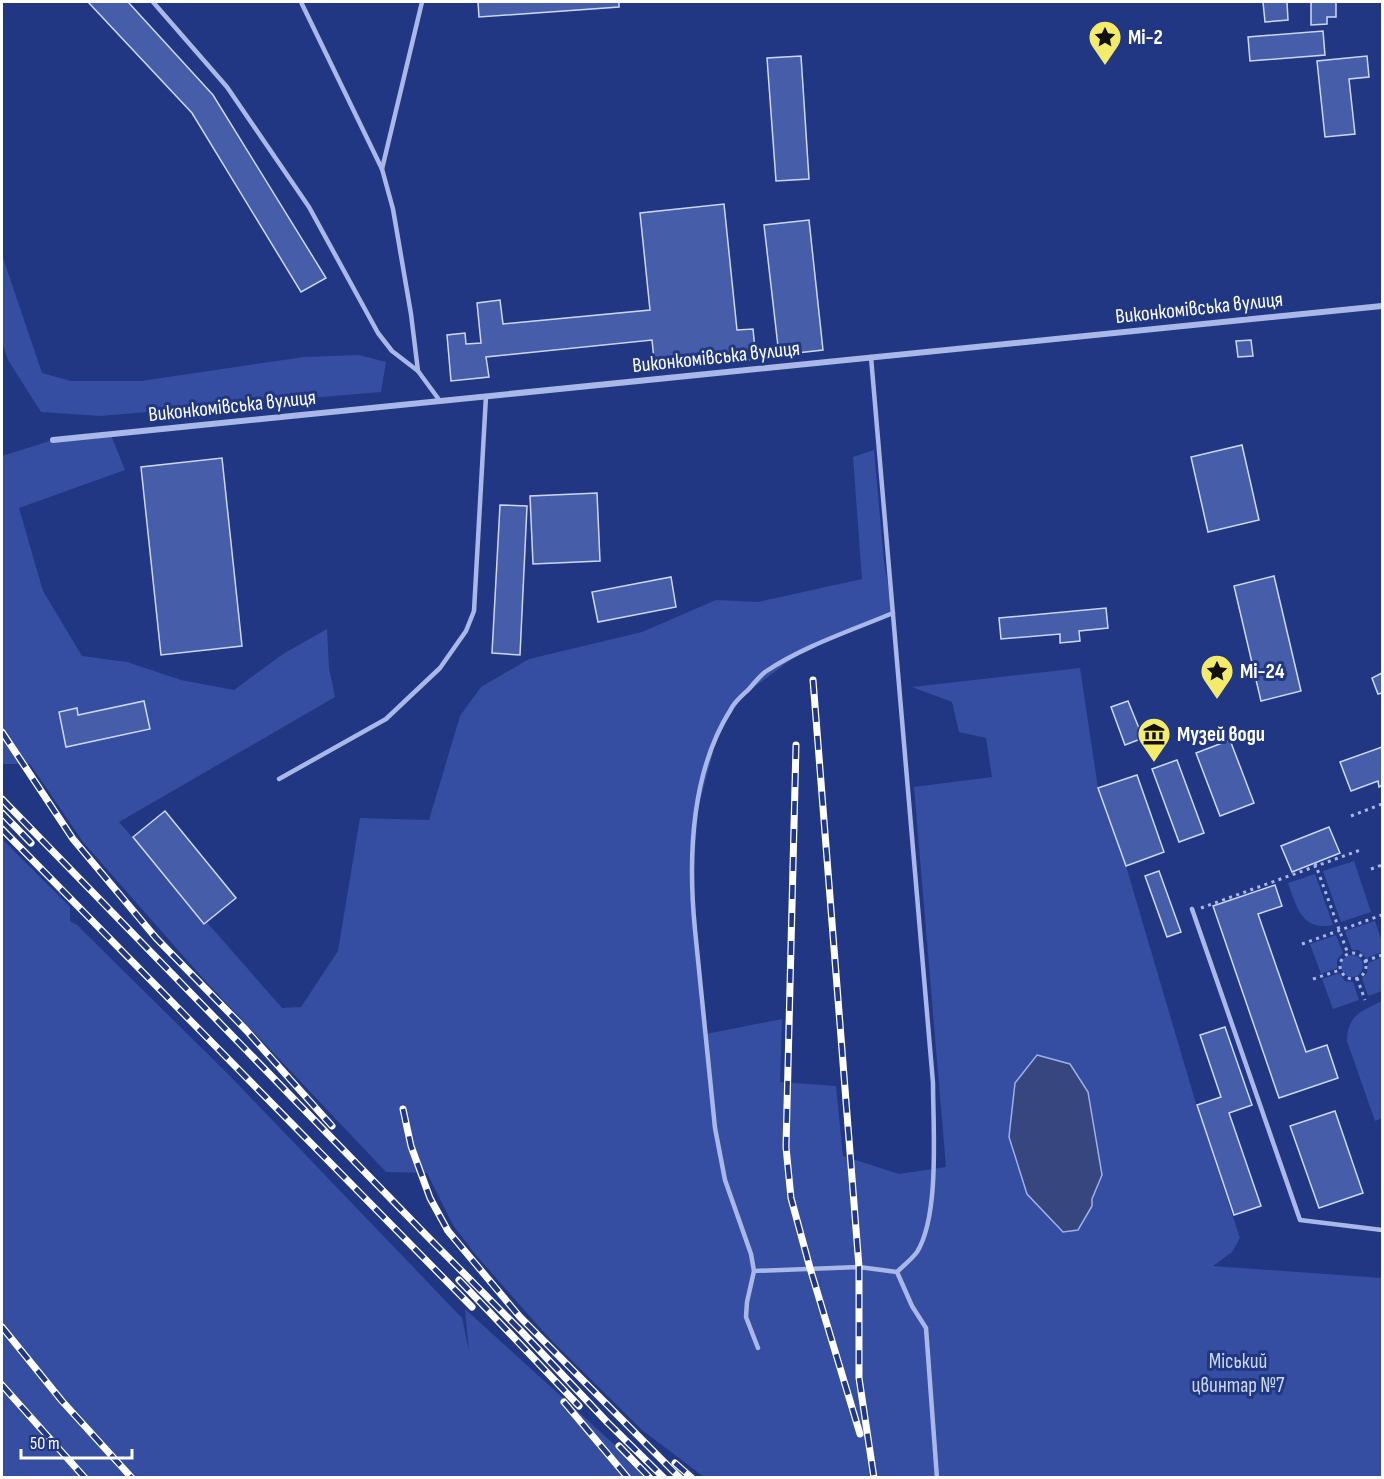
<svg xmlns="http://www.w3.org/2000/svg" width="1384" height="1479" font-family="'Sofia Sans Condensed',sans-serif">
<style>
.green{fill:#354ea1}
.water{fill:#37467f;stroke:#9db0ea;stroke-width:1.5}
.building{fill:#465daa;stroke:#cdd7f6;stroke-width:1.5}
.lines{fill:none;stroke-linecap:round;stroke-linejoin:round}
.path{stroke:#a9b8e8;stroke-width:3;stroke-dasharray:3 4.5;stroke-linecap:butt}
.lane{stroke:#a9b8e8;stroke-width:4.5}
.street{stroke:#a9b8e8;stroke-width:6}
.rail-casing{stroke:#fff;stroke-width:7}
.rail{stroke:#213783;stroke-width:4.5;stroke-dasharray:14;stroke-linecap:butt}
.labels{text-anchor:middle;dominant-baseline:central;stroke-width:6;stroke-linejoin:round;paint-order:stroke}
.poi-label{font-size:21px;font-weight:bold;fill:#fff;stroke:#213783;text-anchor:start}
.street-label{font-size:21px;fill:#fff;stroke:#213783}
.park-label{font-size:21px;fill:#cdd7f6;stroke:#213783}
</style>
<rect width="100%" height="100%" fill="#213783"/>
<g class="green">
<polygon points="2,255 42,373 71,381 141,381 304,357 359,355 386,362 381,392 100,416 41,412 8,360 2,343"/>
<polygon points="111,435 125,470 19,508 43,591 82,656 127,662 181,680 234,690 283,654 327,629 329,668 335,697 119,822 282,1008 301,1007 338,951 360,818 429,820 460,716 481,687 529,659 642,632 716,600 758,602 862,579 853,457 874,450 884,562 893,613 805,649 741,697 717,737 698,809 693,883 706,1034 782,1019 780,1082 836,1086 843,1156 899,1174 946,1167 914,787 992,777 986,738 959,732 952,702 912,687 1080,668 1098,788 1126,866 1197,1107 1240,1238 1232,1252 1213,1266 1382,1278 1382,1477 704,1477 642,1430 549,1338 475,1254 453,1225 427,1173 386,1172 208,984 83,842 30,764 2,764 2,456 53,440"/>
<polygon points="2,839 70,907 70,921 77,925 229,1075 462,1318 469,1351 465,1309 650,1477 2,1477"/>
<polygon points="1354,861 1371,912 1341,922 1323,871"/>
<path d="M1315,874L1333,925C1301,931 1297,907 1288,883Z"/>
<polygon points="1375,921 1382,942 1382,952 1366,958 1359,950 1352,950 1345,931"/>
<polygon points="1336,935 1343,953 1337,959 1337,968 1321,974 1310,944"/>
<circle cx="1352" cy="966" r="11"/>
<polygon points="1382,957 1382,991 1368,996 1362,978 1367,973 1368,963"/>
<polygon points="1339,973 1345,981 1353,982 1359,1000 1333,1009 1322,979"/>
<path d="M1382,1001V1118L1375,1121L1347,1041C1347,1015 1362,1011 1382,1001Z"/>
</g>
<polygon class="water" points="1037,1055 1070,1064 1088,1092 1102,1175 1092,1199 1092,1206 1078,1230 1063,1232 1027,1194 1009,1137 1015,1083"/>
<g class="building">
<polygon points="88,2 128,2 213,95 326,278 301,292 192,113"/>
<polygon points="478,2 619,2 619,7 479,17"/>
<polygon points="1263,2 1287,2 1288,20 1265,22"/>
<polygon points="1311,2 1336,2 1336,17 1327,17 1327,24 1311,25"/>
<polygon points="1323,31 1325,55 1250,61 1248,37"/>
<polygon points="801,56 809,179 776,181 767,58"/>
<polygon points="1367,56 1369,77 1349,79 1355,134 1325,137 1317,61"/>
<polygon points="724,204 737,330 753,329 756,359 655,369 652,340 486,357 489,377 451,381 447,335 465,333 466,344 481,343 477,303 500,300 503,324 650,310 640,213"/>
<polygon points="809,220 823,350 779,355 764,225"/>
<polygon points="1251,340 1253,356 1238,357 1236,341"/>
<polygon points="1242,445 1259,520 1208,532 1191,457"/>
<polygon points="222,458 242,646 161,655 141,467"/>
<polygon points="597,493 600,561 533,564 530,496"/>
<polygon points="500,505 527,506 520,655 492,653"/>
<polygon points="1274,576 1301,691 1261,701 1234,586"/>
<polygon points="671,577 676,607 598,622 592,592"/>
<polygon points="1106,608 1108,628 1079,631 1080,641 1060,643 1060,634 1001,639 999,618"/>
<polygon points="1382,673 1382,693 1378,694 1372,678"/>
<polygon points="144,701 150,729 66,747 59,712 77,708 78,715"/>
<polygon points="1128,701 1143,738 1125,745 1111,707"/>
<polygon points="1230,740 1254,803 1220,816 1196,753"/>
<polygon points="1382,747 1382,785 1379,787 1378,781 1351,791 1340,762"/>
<polygon points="1177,760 1204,833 1179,842 1152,769"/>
<polygon points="1137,775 1164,852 1126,866 1098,788"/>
<polygon points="165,811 236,898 204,924 133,837"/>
<polygon points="1329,827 1340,853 1292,872 1281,846"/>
<polygon points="1159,871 1181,932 1167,937 1145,876"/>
<polygon points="1275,885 1282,906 1258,914 1306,1052 1327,1045 1338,1078 1279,1098 1213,906"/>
<polygon points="1225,1027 1252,1105 1229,1113 1261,1206 1234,1215 1197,1105 1221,1097 1200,1035"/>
<polygon points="1335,1111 1363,1193 1319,1208 1290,1126"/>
</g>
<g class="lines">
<g class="path">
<polyline points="1351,816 1382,804"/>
<polyline points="1315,863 1348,954"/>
<polyline points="1371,869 1382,865"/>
<polyline points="1201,908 1363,849"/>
<polyline points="1302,944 1382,915"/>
<circle cx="1353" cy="966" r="13"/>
<polyline points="1365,961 1382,955"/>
<polyline points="1357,978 1365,1000"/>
<polyline points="1313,979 1340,970"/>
</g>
<g class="lane">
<polyline points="153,2 227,87 309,207 378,333 392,351 418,371 440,401"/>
<polyline points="301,2 382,169 393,209 411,314 418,371"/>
<polyline points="382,169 422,2"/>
<path d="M871,357L933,1083C933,1127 940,1215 917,1252C912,1259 903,1266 897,1272L912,1306L926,1328L937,1478"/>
<polyline points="279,779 386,719 440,668 466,631 474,611 486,396"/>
<polyline points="1192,909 1300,1220 1382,1230"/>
<polyline points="754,1271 859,1267 897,1272"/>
<path d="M758,1348L746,1317L747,1302L754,1271L751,1254L725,1180L715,1128L695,930C688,858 691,772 731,709C735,701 743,695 749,689C754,683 759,677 765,672C804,646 850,631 893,613"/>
</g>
<polyline class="street" points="53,440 1382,306"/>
<defs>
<g id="rail">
<polyline points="813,680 859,1267 859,1378 874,1478"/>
<polyline points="2,732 73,839 156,938 246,1030 332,1126"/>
<polyline points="796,745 786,1147 791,1198 810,1268 860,1434"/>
<polyline points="2,799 426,1235 523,1333 608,1423 664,1478"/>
<polyline points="2,813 31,843"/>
<polyline points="2,829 472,1307"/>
<polyline points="403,1109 411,1146 430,1198 448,1231 520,1317 680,1478"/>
<polyline points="459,1280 579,1406"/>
<polyline points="2,1327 62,1401 132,1478"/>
<polyline points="2,1385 85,1478"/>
<polyline points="564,1402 628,1478"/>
<polyline points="619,1446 650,1478"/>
<polyline points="675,1463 692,1478"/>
</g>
</defs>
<use href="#rail" class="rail-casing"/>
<use href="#rail" class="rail"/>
</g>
<defs>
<symbol id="sight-pin" viewBox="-11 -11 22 30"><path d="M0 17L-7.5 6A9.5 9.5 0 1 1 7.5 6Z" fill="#f5eb6b" stroke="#213783"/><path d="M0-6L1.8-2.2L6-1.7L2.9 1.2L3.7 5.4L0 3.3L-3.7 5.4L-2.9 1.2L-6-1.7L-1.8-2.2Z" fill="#111"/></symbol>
<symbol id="museum-pin" viewBox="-11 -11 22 30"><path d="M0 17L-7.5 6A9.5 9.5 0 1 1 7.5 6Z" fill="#f5eb6b" stroke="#213783"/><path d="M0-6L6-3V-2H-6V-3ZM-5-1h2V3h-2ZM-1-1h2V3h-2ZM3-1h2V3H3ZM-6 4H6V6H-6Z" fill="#111"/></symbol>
</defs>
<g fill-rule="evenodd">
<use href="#sight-pin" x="1086" y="18" width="38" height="52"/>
<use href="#sight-pin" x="1198" y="652" width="38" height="52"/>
<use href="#museum-pin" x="1135" y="715" width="38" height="52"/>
</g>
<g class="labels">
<g class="poi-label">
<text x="1128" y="37">Мі-2</text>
<text x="1240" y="671">Мі-24</text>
<text x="1177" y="734">Музей води</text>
</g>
<g class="street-label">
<text transform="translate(1199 308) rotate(-6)">Виконкомівська вулиця</text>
<text transform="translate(716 357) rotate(-6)">Виконкомівська вулиця</text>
<text transform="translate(232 406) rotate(-6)">Виконкомівська вулиця</text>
</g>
<g class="park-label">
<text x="1238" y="1361">Міський<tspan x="1238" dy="24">цвинтар №7</tspan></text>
</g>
</g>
<rect width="1384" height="1479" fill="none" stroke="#ffffff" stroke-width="6"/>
<path d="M21 1449v9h111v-9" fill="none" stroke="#ffffff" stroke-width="3"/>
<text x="30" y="1449" font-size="18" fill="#ffffff" stroke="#213783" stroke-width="4.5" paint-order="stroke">50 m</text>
</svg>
